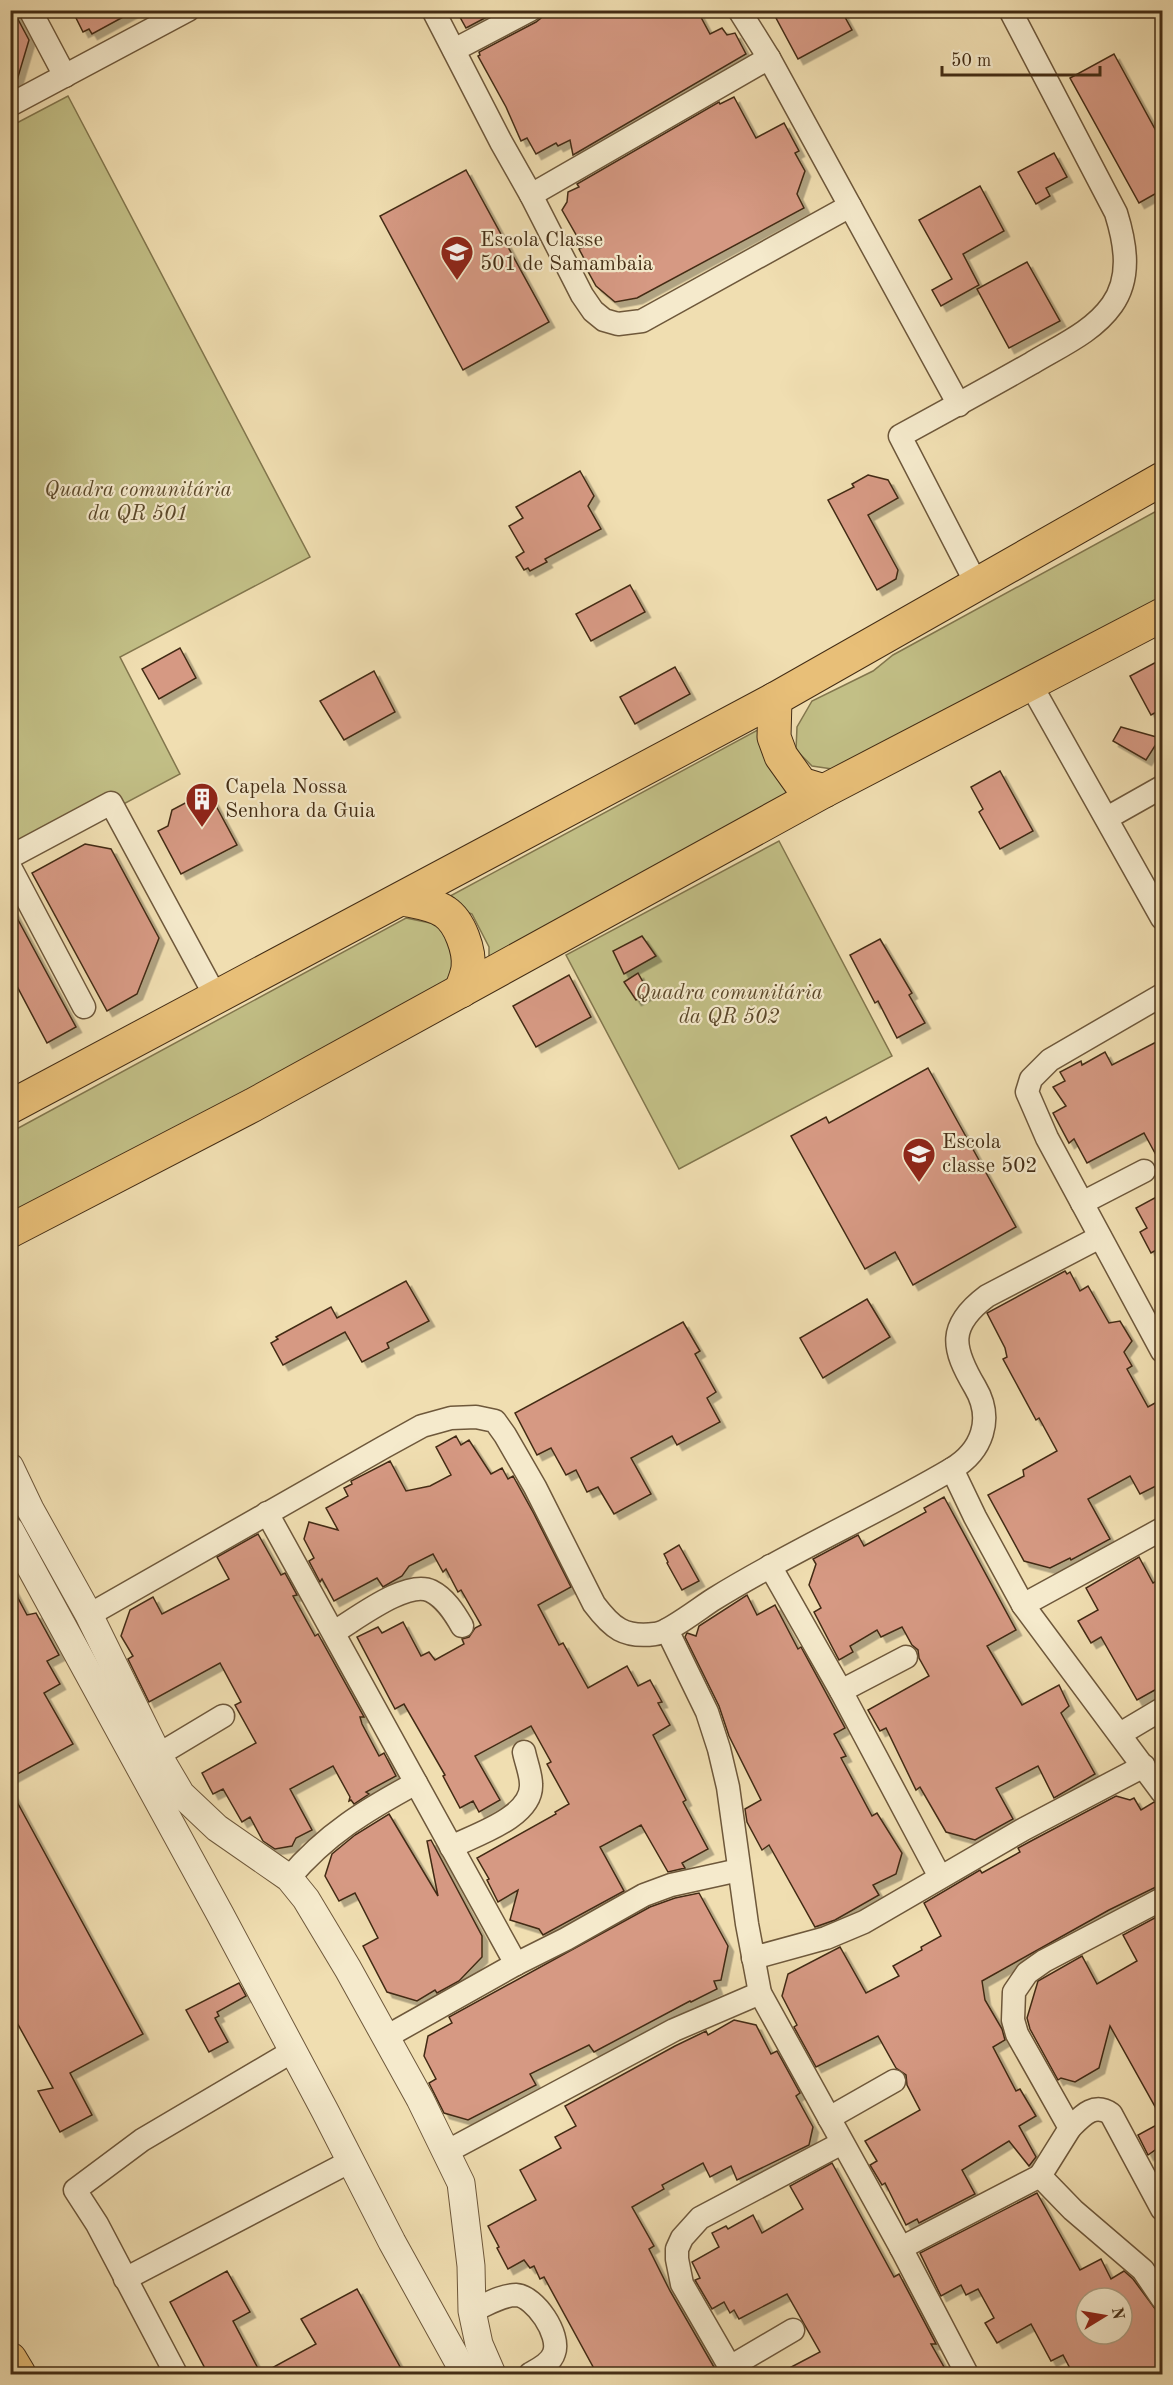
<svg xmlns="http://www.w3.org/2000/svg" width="1173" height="2385" font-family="'Old Standard TT',serif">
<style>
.green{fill:#c2bf86;stroke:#82764d;stroke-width:1.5}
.building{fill:#d69983;stroke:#432c14;stroke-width:1.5;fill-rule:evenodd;filter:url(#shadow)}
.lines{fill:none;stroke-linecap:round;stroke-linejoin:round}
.minor-casing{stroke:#6e583b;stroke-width:25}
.tertiary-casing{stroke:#6e583b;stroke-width:29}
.primary-casing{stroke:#432c14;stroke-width:35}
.motorway-casing{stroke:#432c14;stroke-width:35}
.minor{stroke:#f5eacc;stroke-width:22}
.tertiary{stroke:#f5eacc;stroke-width:27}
.primary{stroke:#e8bf78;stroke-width:33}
.motorway{stroke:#e8bf78;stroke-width:33}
.labels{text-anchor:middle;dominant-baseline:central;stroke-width:4.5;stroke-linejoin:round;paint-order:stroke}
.poi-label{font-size:21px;fill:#432c14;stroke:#f5eacc;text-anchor:start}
.park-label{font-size:21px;font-style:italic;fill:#5c492b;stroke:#f5eacc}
</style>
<defs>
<filter id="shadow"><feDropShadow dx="5.5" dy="5.5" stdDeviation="0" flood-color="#0004"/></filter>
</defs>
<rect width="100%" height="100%" fill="#f0deb1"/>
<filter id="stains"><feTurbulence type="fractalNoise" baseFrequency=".00333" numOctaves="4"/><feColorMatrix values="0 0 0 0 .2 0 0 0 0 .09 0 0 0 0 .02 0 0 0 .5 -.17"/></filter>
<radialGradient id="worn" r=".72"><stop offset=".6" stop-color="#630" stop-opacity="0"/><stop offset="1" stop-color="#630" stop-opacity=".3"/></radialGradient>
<g class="green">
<polygon points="68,96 310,557 120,657 180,774 11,864 11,126"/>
<polygon points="1162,508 1162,602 839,770 812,766 796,750 797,727 812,701 873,671 893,655"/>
<polygon points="769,724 812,797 489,975 489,947 472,914 441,901"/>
<polygon points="779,841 892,1056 679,1169 566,955"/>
<polygon points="406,918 440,925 459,943 454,989 11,1230 11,1132"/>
</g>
<g class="building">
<polygon points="10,10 13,10 29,40 15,87 10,86"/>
<polygon points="72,10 136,10 92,34 89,29 83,32"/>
<polygon points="456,10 500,10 466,28"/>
<polygon points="543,10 697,10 710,34 722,28 727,35 735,33 746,54 573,155 570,140 558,146 556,143 536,154 527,138 521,141 506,107 478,56 480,55 479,52 536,22 541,18"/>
<polygon points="790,10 841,10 852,30 798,59 776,18"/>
<polygon points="1114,54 1162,142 1162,190 1139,203 1070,78"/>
<polygon points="734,97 756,138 784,123 799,151 795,153 805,171 797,194 804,208 637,298 615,302 596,286 585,266 588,266 579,249 583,247 562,210 567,202 568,192 579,187 577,184 719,102 720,104"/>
<polygon points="1054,153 1067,177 1046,188 1050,196 1036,204 1018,172"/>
<polygon points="466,170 549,322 463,370 380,216"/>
<polygon points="980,186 1004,231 963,254 979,285 941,306 932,290 952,279 919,220"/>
<polygon points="1027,262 1060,321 1009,348 977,289"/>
<polygon points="580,471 594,496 588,506 601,529 545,559 547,562 530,571 528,568 524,570 516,557 524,552 509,526 523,518 516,507"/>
<polygon points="868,475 888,480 898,498 868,515 898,570 896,579 877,590 828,500 854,487 852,484"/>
<polygon points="630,585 645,612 591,641 576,614"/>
<polygon points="180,648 196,678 159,699 142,669"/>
<polygon points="1162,659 1162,709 1151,715 1130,676"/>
<polygon points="675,667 690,694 635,724 620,697"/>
<polygon points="374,671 395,712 344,740 320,701"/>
<polygon points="1121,727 1160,738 1146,760 1113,741"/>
<polygon points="1000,771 1033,831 1000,849 979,812 983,809 971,787"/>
<polygon points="208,791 237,845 181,874 158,831 168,826 172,810"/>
<polygon points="85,844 111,849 159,938 137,994 107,1011 32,873"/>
<polygon points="10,905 76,1027 47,1043 10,973"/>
<polygon points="642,936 656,956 624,974 613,951"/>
<polygon points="880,939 912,993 909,995 925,1023 897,1038 878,1001 875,1003 850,955"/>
<polygon points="638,973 649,993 636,1000 624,982"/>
<polygon points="569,975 591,1017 536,1047 513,1006"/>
<polygon points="1162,1039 1162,1166 1144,1133 1087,1163 1074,1139 1069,1143 1053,1113 1066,1106 1053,1087 1065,1081 1060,1072 1081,1061 1082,1065 1105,1052 1112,1065"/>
<polygon points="928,1068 1016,1227 913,1285 895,1252 865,1269 791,1136 826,1117 829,1123"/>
<polygon points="1162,1194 1162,1258 1158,1249 1151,1253 1140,1232 1147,1228 1136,1208"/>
<polygon points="1065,1271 1067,1274 1070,1272 1080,1291 1088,1286 1109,1323 1120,1321 1132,1341 1124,1352 1132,1366 1127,1369 1148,1407 1162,1399 1162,1483 1140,1494 1130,1476 1088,1499 1110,1539 1071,1560 1070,1558 1050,1568 1024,1561 988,1495 1024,1476 1023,1470 1057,1451 1039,1418 1036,1420 1003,1359 1007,1357 1005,1348 987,1313"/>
<polygon points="406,1281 429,1321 387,1343 389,1348 362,1362 345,1332 283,1365 271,1343 278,1339 276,1337 331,1307 337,1318"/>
<polygon points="867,1299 890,1337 823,1378 800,1338"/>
<polygon points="683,1322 700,1351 695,1354 716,1392 707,1398 720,1422 677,1445 672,1436 631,1458 651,1494 614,1514 598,1487 587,1492 576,1470 566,1475 551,1448 537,1455 515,1413"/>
<polygon points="456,1436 461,1445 469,1440 491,1474 502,1468 508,1479 513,1476 534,1514 571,1587 538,1605 559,1645 563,1643 588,1688 627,1666 638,1686 650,1680 662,1702 658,1703 670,1725 653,1735 686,1800 683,1802 708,1849 682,1863 685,1868 668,1872 641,1825 600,1847 624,1891 543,1935 539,1929 510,1920 518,1890 498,1902 487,1880 489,1879 477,1858 556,1814 555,1812 569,1804 547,1764 551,1762 531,1726 475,1756 500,1800 479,1812 473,1801 460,1808 443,1776 445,1775 404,1704 395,1709 357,1637 378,1627 382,1633 403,1622 421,1656 429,1652 435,1660 464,1644 462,1639 469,1637 475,1628 481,1625 461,1590 458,1592 446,1569 443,1572 433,1554 409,1566 402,1576 383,1587 377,1578 334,1601 322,1579 320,1582 309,1561 314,1558 304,1539 309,1522 338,1530 326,1508 348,1496 344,1488 352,1484 351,1481 390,1461 406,1491 430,1486 451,1475 436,1447"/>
<polygon points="944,1497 1016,1630 987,1646 1022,1705 1059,1685 1069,1706 1061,1713 1095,1774 1054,1798 1038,1766 996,1788 1013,1819 975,1840 946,1832 920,1787 916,1790 886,1728 880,1731 868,1710 929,1676 919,1658 918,1650 912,1645 902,1627 881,1637 877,1630 850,1646 853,1652 839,1660 814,1612 821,1608 809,1585 816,1564 813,1559 858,1535 864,1546 926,1512 924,1508"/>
<polygon points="258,1534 281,1575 285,1573 297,1595 293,1596 315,1636 318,1634 364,1717 360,1717 362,1724 379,1756 384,1753 396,1776 366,1792 369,1794 354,1804 351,1800 349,1801 350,1797 333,1766 290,1789 312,1830 296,1838 292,1846 275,1849 263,1841 250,1817 242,1822 223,1789 213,1794 202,1773 256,1743 235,1705 241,1702 220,1663 149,1702 128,1659 133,1656 121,1636 130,1610 153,1597 162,1614 229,1579 217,1557"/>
<polygon points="679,1545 699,1581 682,1590 667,1563 668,1562 664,1554"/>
<polygon points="1139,1557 1153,1583 1162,1578 1162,1686 1137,1700 1101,1637 1091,1643 1078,1621 1098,1610 1086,1588"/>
<polygon points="10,1583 27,1615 36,1613 59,1655 47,1661 60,1684 44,1693 73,1744 10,1778"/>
<polygon points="747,1595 757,1615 775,1605 798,1649 801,1647 845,1728 834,1734 846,1756 841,1758 872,1816 877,1813 902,1853 896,1874 873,1885 879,1895 835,1920 815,1927 769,1845 762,1850 747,1822 745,1809 761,1800 729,1736 719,1706 685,1637 687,1633 696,1636 699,1626"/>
<polygon points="10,1789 143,2034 70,2073 92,2115 60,2132 38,2091 53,2088 10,2010"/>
<polygon points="1116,1796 1130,1800 1134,1798 1141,1810 1154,1802 1162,1805 1162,1876 1156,1887 1109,1910 982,1981 985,2000 1002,2029 1005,2040 993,2047 1016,2091 1020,2089 1036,2116 1019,2126 1036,2157 1029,2166 1009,2141 962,2170 975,2194 919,2223 917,2219 906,2225 885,2183 882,2185 870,2165 877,2161 865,2141 920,2110 907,2085 906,2075 896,2068 878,2036 816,2067 794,2027 797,2025 782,1996 788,1974 840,1947 866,1993 899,1976 893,1966 922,1950 921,1947 941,1936 924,1903 980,1870 982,1873 1020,1852 1018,1848 1031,1841"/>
<polygon points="389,1814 438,1896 427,1841 431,1840 482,1936 482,1957 459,1981 437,1993 435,1990 417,2001 387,1992 363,1946 378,1938 355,1893 339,1901 325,1876 332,1854 355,1835"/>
<polygon points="699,1893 728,1946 721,1980 714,1981 717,1989 691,2002 690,2001 594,2052 589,2045 530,2074 536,2085 468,2120 444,2113 429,2083 436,2079 424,2056 428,2036 452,2023 449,2017 650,1907 675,1898"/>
<polygon points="1162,1914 1162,2119 1110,2026 1099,2068 1075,2082 1061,2078 1058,2080 1030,2029 1027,2018 1038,1981 1082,1956 1097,1984 1137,1961 1123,1935"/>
<polygon points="239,1983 246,1996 217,2012 219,2016 215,2018 228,2042 209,2052 186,2010"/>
<polygon points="734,2020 756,2025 771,2054 777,2051 800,2093 796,2096 813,2127 809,2145 737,2180 731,2166 710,2177 703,2163 662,2185 664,2189 632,2207 654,2246 649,2249 670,2291 718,2374 597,2374 544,2277 540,2279 534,2266 530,2268 524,2260 508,2269 497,2248 499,2247 488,2226 536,2200 520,2170 561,2148 555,2137 576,2126 565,2106 675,2046 706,2031 708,2035"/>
<polygon points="1162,2122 1162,2145 1148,2155 1138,2135"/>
<polygon points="832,2163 894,2277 899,2274 936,2344 931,2344 948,2374 778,2374 820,2352 787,2294 739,2319 734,2310 730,2313 724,2302 712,2309 695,2280 700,2278 692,2262 719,2247 712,2233 726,2226 728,2229 753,2215 762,2233 803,2209 790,2186"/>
<path d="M1037,2193L1080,2270L1101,2259L1111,2279L1124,2271L1133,2279L1156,2310L1162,2322V2374H1073L1063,2355L1051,2361L1031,2324L997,2343L985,2323L994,2318L978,2289L966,2295L961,2285L941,2296L920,2253ZM1086,2298H1122V2334H1086Z"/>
<polygon points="227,2271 250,2312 233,2321 261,2374 316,2344 301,2319 357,2289 404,2374 208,2374 170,2302"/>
</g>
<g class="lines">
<defs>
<g id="minor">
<polyline points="30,10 65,76"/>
<polyline points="433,10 501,142 531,195 582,295 593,311 604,320 618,324 642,321 850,206"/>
<polyline points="739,10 769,58 959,405"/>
<polyline points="454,50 530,10"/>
<polyline points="10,105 188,10"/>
<polyline points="531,195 769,58"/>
<path d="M977,585L900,436C944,412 988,388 1032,363C1060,346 1093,332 1112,305C1132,277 1125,242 1116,213L1010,10"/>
<polyline points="1031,685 1162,918"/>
<polyline points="1107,818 1162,787"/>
<polyline points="10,857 111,803 217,999"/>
<polyline points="10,867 84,1007"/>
<polyline points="1162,995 1050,1060 1031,1079 1027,1092 1047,1138 1162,1351"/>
<polyline points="1082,1203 1144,1171"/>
<path d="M952,1469C982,1451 994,1419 975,1387C952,1348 947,1326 987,1296L1100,1237"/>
<polyline points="267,1513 516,1964"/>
<polyline points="770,1566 841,1691 940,1877"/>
<polyline points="1023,1605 1162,1529"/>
<path d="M89,1615L384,1447L422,1426L451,1418L476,1417L495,1421L505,1435L535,1487L594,1604C612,1628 624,1638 655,1634C668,1633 701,1607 714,1599C791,1551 874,1515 952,1469L975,1517L1023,1605L1162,1792"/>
<polyline points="667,1630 707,1712 719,1749 728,1787 747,1924 760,1993 901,2248 967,2374"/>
<path d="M334,1632C355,1620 407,1579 431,1591C445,1598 454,1612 462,1626"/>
<polyline points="841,1691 906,1657"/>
<polyline points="1120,1734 1162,1709"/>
<polyline points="158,1755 223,1716"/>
<path d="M451,1847C475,1835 533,1817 531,1784C531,1774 526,1762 524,1752"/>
<path d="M289,1878C326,1834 366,1810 416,1783"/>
<polyline points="1162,1899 1044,1961 1027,1973 1014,1992 1013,2020 1017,2034 1070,2128 1040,2176 1073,2210 1143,2270 1162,2298"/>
<polyline points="753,1958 826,1938 864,1922 1024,1829 1144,1766"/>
<polyline points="386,2037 516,1964 566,1939 644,1895 671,1885 739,1870"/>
<polyline points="829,2118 894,2081"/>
<path d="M1070,2128C1082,2116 1094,2102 1111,2114L1162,2209"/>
<polyline points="446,2152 674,2030 760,1993"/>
<polyline points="901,2248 1040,2176"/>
<polyline points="125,2279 351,2161"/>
<path d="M472,2311C486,2305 501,2295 516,2295C535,2296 561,2335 554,2353C551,2363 539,2369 530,2374"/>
<polyline points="730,2367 793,2330"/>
<polyline points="176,2374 97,2224 75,2190 142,2140 293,2051"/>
<polyline points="734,2374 682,2284 677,2259 677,2249 682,2238 700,2218 842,2143"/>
</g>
<g id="tertiary">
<polyline points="10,1467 30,1509 89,1615 158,1755 181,1794 217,1828 289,1878 306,1899 348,1969 420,2099 461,2183 471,2266 472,2311 479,2344 492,2374"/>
<polyline points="10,1530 220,1914 325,2111 392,2242 465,2374"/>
</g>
<g id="primary">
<polyline points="775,699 774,737 781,756 801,784 824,791"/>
<path d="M403,899C417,902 434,904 445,912C460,922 470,951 468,968C467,976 463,984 461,991"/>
<polyline points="10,1107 775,699 1162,479"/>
<polyline points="10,1231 253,1105 824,791 1162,615"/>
</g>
<polyline id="motorway" points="10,2359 19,2374"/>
</defs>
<use href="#minor" class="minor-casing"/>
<use href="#tertiary" class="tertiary-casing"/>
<use href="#primary" class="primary-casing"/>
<use href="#motorway" class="motorway-casing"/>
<use href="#minor" class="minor"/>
<use href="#tertiary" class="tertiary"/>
<use href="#primary" class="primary"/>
<use href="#motorway" class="motorway"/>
</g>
<defs>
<symbol id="school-pin" viewBox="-11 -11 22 30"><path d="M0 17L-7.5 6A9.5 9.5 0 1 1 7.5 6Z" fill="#8f2418" stroke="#f5eacc"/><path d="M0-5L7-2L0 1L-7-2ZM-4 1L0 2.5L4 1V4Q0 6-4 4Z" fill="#fff"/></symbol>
<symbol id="building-pin" viewBox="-11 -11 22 30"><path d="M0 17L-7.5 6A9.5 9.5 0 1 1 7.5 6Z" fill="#8f2418" stroke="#f5eacc"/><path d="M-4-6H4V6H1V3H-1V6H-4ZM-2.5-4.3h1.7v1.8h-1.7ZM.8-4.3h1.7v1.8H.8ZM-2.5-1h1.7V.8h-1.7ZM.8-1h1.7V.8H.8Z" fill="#fff"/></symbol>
</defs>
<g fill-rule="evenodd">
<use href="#school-pin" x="438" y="233" width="38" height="52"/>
<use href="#building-pin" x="183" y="780" width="38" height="52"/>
<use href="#school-pin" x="900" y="1135" width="38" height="52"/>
</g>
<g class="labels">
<g class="poi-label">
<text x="480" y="240">Escola Classe<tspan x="480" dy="24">501 de Samambaia</tspan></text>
<text x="225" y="787">Capela Nossa<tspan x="225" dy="24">Senhora da Guia</tspan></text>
<text x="942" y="1142">Escola<tspan x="942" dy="24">classe 502</tspan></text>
</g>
<g class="park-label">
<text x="138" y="490">Quadra comunitária<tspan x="138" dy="24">da QR 501</tspan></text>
<text x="729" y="993">Quadra comunitária<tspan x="729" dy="24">da QR 502</tspan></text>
</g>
</g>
<rect width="1173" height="2385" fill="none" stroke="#f0deb1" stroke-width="36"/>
<rect x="12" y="12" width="1149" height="2361" fill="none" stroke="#432c14" stroke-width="3"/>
<rect x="18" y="18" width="1137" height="2349" fill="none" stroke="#432c14" stroke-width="1.5"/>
<g transform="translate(1104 2316) rotate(79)"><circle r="28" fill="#f5eacc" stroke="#ae9e82" stroke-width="1.5"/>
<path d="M0-4.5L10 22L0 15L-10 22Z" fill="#8f2418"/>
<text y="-9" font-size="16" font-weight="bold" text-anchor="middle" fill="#432c14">N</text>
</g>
<path d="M942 66v9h158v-9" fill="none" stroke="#432c14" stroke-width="3"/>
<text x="951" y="66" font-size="18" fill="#432c14" stroke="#f5eacc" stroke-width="4.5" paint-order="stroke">50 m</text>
<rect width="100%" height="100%" filter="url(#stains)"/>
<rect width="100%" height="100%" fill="url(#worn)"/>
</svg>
